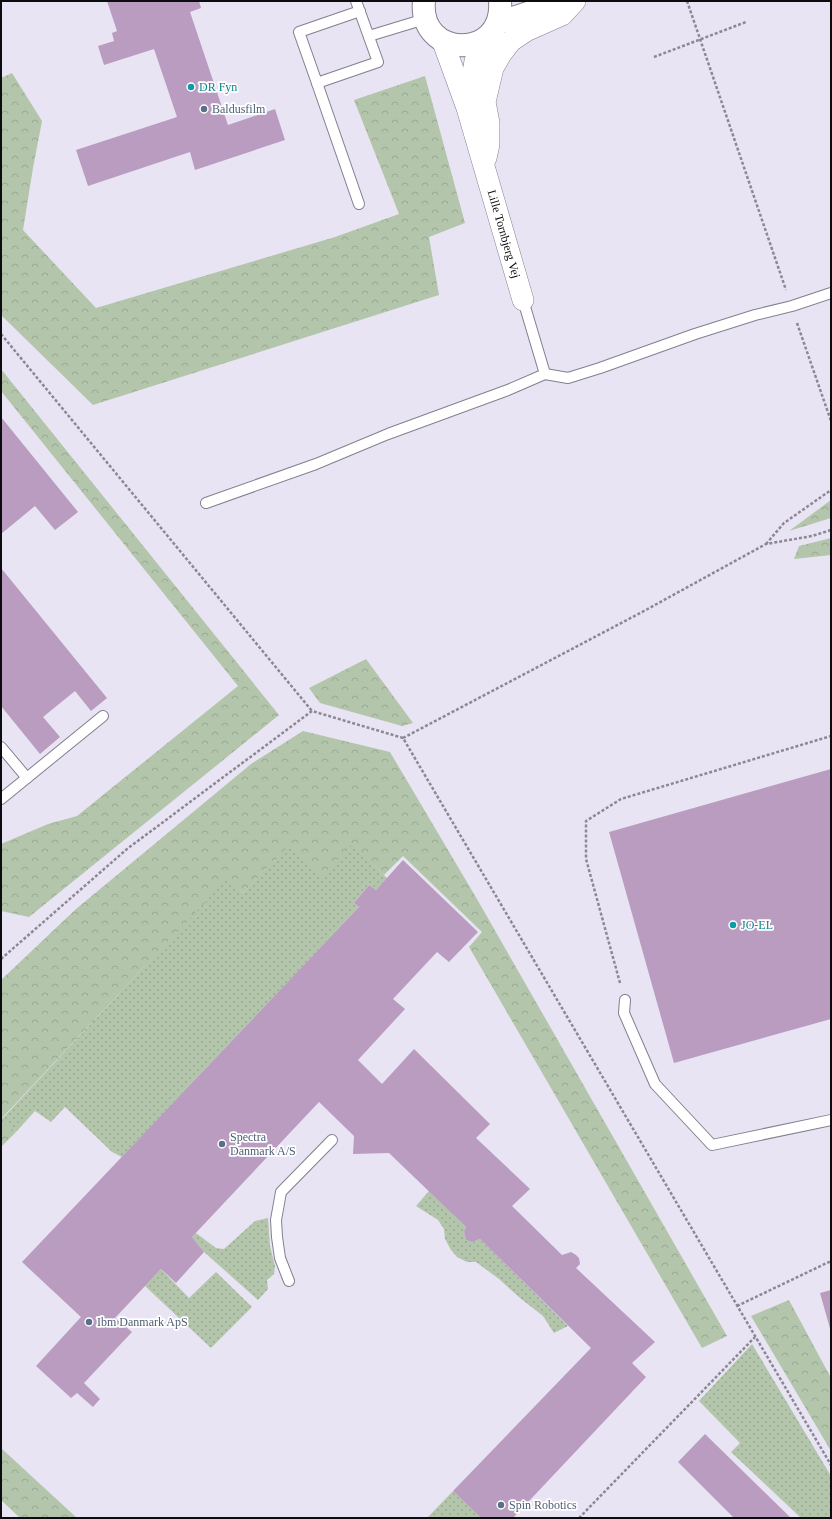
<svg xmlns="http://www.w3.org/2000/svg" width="832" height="1519" font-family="'Times New Roman',serif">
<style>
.grass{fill:url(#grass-dots)}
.forest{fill:url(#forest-crowns)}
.building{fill:#b99cbf}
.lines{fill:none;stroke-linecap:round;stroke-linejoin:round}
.lane-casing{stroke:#837f8d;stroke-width:12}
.street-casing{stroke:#837f8d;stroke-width:22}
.secondary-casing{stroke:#837f8d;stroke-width:24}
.path{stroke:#8b8893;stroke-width:2.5;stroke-dasharray:3 2;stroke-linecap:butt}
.lane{stroke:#fff;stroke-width:10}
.street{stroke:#fff;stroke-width:21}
.secondary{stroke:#fff;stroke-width:22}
.culture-dot{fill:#0f9aa8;stroke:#fff;stroke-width:1.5}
.service-dot{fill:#5c6f8a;stroke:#fff;stroke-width:1.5}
.labels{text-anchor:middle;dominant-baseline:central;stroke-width:3.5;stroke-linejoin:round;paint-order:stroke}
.culture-label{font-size:12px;fill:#0d838f;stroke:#fff;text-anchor:start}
.service-label{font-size:12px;fill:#4e5e75;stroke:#fff;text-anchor:start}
.street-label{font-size:12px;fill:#0c0b10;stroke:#fff}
</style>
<defs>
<pattern id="grass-dots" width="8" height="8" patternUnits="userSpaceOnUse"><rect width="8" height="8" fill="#b3c6ab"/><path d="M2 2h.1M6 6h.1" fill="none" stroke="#99a992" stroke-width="1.8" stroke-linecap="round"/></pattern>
<pattern id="forest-crowns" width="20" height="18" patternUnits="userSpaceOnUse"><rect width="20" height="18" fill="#b3c6ab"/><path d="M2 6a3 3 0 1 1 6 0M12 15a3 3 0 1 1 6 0" fill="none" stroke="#99a992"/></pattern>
</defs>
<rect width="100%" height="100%" fill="#e9e4f4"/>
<g class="grass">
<polygon points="289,845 352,845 387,878 376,890 369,885 354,903 359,907 122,1157 112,1152 65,1107 51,1122 35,1111 16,1132 2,1119 226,879 243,893"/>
<polygon points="429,1191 466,1227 464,1232 466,1240 472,1242 480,1239 568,1326 554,1333 543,1316 520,1298 499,1279 476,1262 467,1262 457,1257 451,1250 445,1239 444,1229 438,1220 416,1206"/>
<polygon points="268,1218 270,1246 275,1266 274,1274 267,1280 268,1289 258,1300 204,1252 192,1237 196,1233 216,1248 224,1249 255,1221"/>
<polygon points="161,1269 189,1298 216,1272 252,1307 211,1348 145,1286"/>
<polygon points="752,1344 831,1476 831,1518 801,1518 731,1452 740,1443 699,1401"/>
<polygon points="453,1491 481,1518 427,1518"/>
</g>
<g class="forest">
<polygon points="12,73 42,121 33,168 23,230 96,308 335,237 399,214 354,100 425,76 465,223 429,237 439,295 93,405 1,315 1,78"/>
<polygon points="1,369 279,715 29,917 1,911 1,844 48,824 77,816 238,686 1,391"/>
<polygon points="831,500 831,518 789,531"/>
<polygon points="831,538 831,555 794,559 799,546"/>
<polygon points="366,659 413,723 402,726 320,703 309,688"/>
<polygon points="303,731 390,752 477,899 727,1336 702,1348 469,947 482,932 403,856 384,875 351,845 322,876 289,846 243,893 226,880 2,1118 16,1132 1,1147 1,980 76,909 251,764"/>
<polygon points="789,1300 831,1378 831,1451 751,1316"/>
<polygon points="1,1448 77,1518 20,1518 1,1500"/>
</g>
<g class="building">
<polygon points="107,1 199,1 201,8 190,12 228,125 275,109 285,140 195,170 190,152 88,186 76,150 177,117 154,49 104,65 98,46 114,41 112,33 117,31"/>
<polygon points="1,417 78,512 55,530 35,506 1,534"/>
<polygon points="1,568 107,698 91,711 75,691 43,717 60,737 40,754 1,706"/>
<polygon points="831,769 831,1019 674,1063 609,832"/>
<polygon points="403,860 478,932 449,962 437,952 393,999 405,1009 358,1060 382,1084 414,1049 490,1124 476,1138 530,1189 512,1206 562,1255 571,1252 576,1255 579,1258 580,1264 576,1268 655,1342 632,1363 646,1377 513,1518 481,1518 453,1491 591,1348 480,1239 472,1242 466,1240 464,1232 466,1227 389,1153 353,1154 354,1136 319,1102 192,1237 204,1252 176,1283 161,1269 115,1318 132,1332 84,1383 100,1399 93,1407 77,1393 71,1398 36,1366 81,1317 22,1262 359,907 354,903 369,885 376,890"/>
<polygon points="831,1290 831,1332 820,1293"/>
<polygon points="705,1434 791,1518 732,1518 733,1517 678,1462"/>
</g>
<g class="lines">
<defs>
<g id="lane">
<polyline points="356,1 378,62 317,83 299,32 360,11"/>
<polyline points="369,36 425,19"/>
<polyline points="317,83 359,204"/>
<polyline points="523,300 545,374"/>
<polyline points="206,503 316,464 388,434 508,390 545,374 568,378 600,368 695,334 755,315 792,306 831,293"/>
<polyline points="1,747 27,778"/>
<polyline points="1,799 103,716"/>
<polyline points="625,1000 624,1013 655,1084 712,1145 831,1120"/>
<polyline points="289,1281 280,1258 277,1237 276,1220 281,1192 332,1140"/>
</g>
<g id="street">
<polyline points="443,42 467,108 523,300"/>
<polyline points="467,107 475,61 489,36"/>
<polyline points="486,158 489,144 489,123 485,102 493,68 501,54 511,41 526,31 562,15 575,1"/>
</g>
<g id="secondary">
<path d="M424,1C418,59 505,61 500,1"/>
<polyline points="498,23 564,1"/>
</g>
</defs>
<use href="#lane" class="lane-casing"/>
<use href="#street" class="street-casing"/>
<use href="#secondary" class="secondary-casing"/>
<g class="path">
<polyline points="687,1 786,290"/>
<polyline points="654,57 746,22"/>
<polyline points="797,323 831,421"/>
<polyline points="1,334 312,711"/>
<polyline points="766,544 784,523 831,490"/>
<polyline points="403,738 644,611 766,544 812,536 831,530"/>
<polyline points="1,959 127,849 312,711 403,738 831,1465"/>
<polyline points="620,983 586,859 586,821 621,799 831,736"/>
<polyline points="737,1306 831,1261"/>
<polyline points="579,1518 755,1337"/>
</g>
<use href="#lane" class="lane"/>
<use href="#street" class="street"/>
<use href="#secondary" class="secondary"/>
</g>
<g class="culture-dot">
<circle cx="191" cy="87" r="4"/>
<circle cx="733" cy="925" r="4"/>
</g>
<g class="service-dot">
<circle cx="204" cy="109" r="4"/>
<circle cx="222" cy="1144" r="4"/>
<circle cx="89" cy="1322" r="4"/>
<circle cx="501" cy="1505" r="4"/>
</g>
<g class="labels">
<g class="culture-label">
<text x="199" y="87">DR Fyn</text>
<text x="741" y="925">JO-EL</text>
</g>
<g class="service-label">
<text x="212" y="109">Baldusfilm</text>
<text x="230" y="1137">Spectra<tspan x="230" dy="14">Danmark A/S</tspan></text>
<text x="97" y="1322">Ibm Danmark ApS</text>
<text x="509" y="1505">Spin Robotics</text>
</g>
<g class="street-label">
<text transform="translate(504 234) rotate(74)">Lille Tornbjerg Vej</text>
</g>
</g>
<rect width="832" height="1519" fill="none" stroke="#0c0b10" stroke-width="4"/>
</svg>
